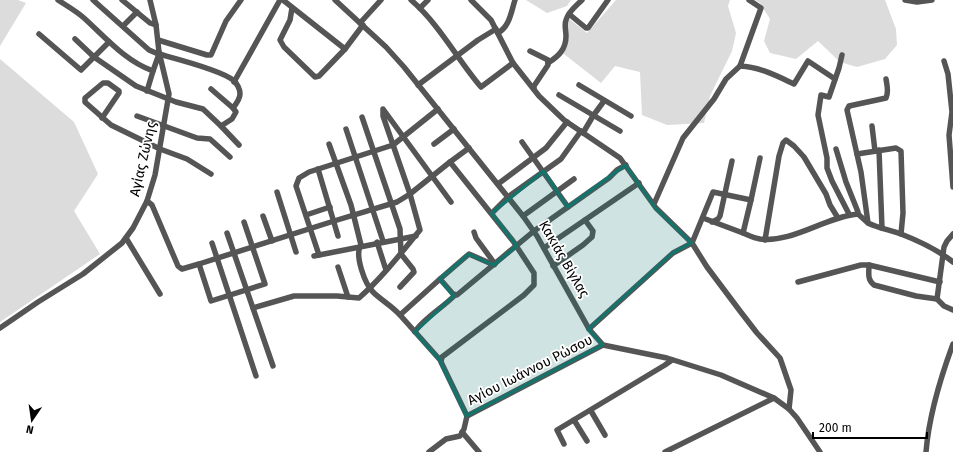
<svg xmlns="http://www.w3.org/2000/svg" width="953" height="452" font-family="'Fira Sans',sans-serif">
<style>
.green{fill:#dcdcdc}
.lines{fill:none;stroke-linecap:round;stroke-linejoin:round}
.minor{stroke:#555;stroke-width:5.5}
.marked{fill:#0f766e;fill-opacity:0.2;stroke:#0f766e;stroke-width:3;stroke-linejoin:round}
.labels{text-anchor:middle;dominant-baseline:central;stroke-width:3.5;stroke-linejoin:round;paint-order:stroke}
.street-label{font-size:14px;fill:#000;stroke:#fff}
</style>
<rect width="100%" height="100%" fill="#fff"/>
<g class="green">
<polygon points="0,0 18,0 26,3 0,46"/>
<polygon points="526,0 571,0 567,6 547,13"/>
<polygon points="616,0 730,0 728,6 736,33 732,51 710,96 704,123 667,125 642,115 640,72 615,66 601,83 564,54 567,36 568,18 587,33"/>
<polygon points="755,0 885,0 896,29 897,45 885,59 857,67 840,62 818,41 796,59 770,53 764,41 770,19 760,3"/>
<polygon points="0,59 74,122 98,174 74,211 100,254 0,322"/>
</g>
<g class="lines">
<g class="minor">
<path d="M58,0C67,6 76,11 84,18C105,37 125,61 153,71L159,54C177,59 221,70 233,80C237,83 240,89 240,94C240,99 236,104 233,108L211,89"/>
<polyline points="93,0 149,50 156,53 159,52"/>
<polyline points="122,0 150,23 156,25"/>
<polyline points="283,0 345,49 363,25"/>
<polyline points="335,0 386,47 404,67 523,216 537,236 589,329 603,345 667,358 721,375 774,398 789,409 797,418 820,452"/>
<path d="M411,0C440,25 457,59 481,87L513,63"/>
<polyline points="471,0 491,20 513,63 539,96 564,120 620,158 656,208 692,243 707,267 740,311 757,333 780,358 791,390 789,409"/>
<path d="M749,0L761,8L740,66C760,67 777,76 794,84L808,61L835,79"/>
<polyline points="905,0 917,2 932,0"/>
<polyline points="292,8 290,20 280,40 284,47 313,75 315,77 319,76 345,49"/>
<polyline points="420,8 428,0"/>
<polyline points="569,14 586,28 588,28 608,0"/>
<polyline points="360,23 381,0"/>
<polyline points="123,26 137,12"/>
<path d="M498,33C510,26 511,12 515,0"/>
<polyline points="39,34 81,70 109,42"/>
<polyline points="75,39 94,57 136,86 176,102 203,109 221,126 232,119 236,112 233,108"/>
<polyline points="158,40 207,55 211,55 226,21 241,0"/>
<polyline points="530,51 548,60 548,65 534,86 534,89"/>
<polyline points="842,55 839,68 829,97 821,95 818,115 827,158 827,168 832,181 849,214"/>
<polyline points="944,61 948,74 952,112 949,135 953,187"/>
<path d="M548,63C559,56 566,49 566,36C566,30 564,25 566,20C568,12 576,6 582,0"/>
<path d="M886,79C887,85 889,92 886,98L849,106L847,110L861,172L868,223C878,228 890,230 901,234C919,241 938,250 953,262"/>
<polyline points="234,82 280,0"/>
<polyline points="418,85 478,40 496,29"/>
<polyline points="579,85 631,116"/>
<polyline points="147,91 153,71"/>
<polyline points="559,95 620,131"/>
<polyline points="137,116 197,138 210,139 230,157"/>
<polyline points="362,117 400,229 401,254 413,269 414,272 400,287"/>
<polyline points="102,118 119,93 119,91 108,83 103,83 85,98 85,102 86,103 111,125 160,149 187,159 211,174"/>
<polyline points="221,126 239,145"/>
<polyline points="872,126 875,151"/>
<polyline points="346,129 383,241"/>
<polyline points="583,133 593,116 604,101"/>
<polyline points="522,142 568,207"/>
<path d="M329,144L351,205L361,245C354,255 365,284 373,292C381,300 392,306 400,315"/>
<polyline points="434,144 454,129"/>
<polyline points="879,150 882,228"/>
<polyline points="857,154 896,148 901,151 903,213 901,234"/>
<polyline points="318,169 338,236"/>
<polyline points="432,176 451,202"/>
<polyline points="498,184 546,148 567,122"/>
<polyline points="277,192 296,252"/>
<polyline points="751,200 760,158"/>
<polyline points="147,201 152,205 178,266 182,269 199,264 334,221 397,202 410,194 383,116 383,109 432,176"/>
<polyline points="654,204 683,138 714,99 726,79 740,66"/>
<polyline points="492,213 508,197 561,159 581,131"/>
<polyline points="858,214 868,223"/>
<polyline points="306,215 330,207"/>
<polyline points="263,216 272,241"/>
<polyline points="523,216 574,179"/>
<polyline points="712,222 718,219 720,216 732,161"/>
<polyline points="474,232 476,238 495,264"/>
<polyline points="227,233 273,366"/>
<path d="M743,233C748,235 754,238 760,239C793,243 825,217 858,214V212L846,182L836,149"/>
<polyline points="126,238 160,294"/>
<polyline points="765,240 779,156 783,143 786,140 794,146 804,157 826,194 830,205 838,218"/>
<polyline points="377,242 386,270"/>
<polyline points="212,243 256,376"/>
<polyline points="544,248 639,183"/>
<polyline points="319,255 296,186 299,178 309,172 393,145 438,109"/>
<polyline points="314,256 416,236"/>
<polyline points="199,264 211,301 265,284 244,222"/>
<polyline points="494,265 469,254 440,279 453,294 457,295 534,231 609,178 617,170 626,165"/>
<path d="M869,265C869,273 867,280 874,285L916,296L937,299L944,306L953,310"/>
<polyline points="553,266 583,245 592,237 593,231 585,220"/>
<polyline points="338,267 348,297"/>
<polyline points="440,279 400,315 441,361"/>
<polyline points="798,282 861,265 869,265 940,282"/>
<polyline points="937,299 944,247 947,241 953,234"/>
<path d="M253,308L294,296H337L359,298C382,278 401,253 420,230L410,194L450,162L469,148"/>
<polyline points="0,328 38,302 83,274 122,243 133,228 147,201 155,175 169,94 159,52 156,25 150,0"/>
<polyline points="589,329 673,253 692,243 713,192 751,200 743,233 703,218"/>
<path d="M415,332C420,321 445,306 455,295"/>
<polyline points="591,411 605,435"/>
<polyline points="467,416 603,345"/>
<polyline points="574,420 587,441"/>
<polyline points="462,432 479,452"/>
<polyline points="564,444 557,430 665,365 672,360"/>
<polyline points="429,452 446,439 460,436 464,429 467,416 441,362 442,357 524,295 534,285 534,273 513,241 450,162"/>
<polyline points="665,452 774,398"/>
<path d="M926,452C929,415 940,379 953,344"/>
</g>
</g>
<path class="marked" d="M626,165L656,208L692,243L673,253L589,329L603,345L467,416L440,360L415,332L454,296L440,279L469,254L494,265L517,246L492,213L544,171L568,207Z"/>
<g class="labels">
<g class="street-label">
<text transform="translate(143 159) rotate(-77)">Αγίας Ζώνης</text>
<text transform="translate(564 259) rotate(60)">Κακιάς Βίγλας</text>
<text transform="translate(530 370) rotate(-27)">Αγίου Ιωάννου Ρώσου</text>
</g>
</g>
<g transform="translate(32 420) rotate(193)" stroke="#ffffff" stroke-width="3" paint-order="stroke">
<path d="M0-3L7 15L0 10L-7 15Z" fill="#000000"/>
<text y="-6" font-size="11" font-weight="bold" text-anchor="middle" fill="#000000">N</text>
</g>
<path d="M813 432v6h114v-6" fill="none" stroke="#000000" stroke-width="2"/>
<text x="819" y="432" font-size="12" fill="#000000" stroke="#ffffff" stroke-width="3" paint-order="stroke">200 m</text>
</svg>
